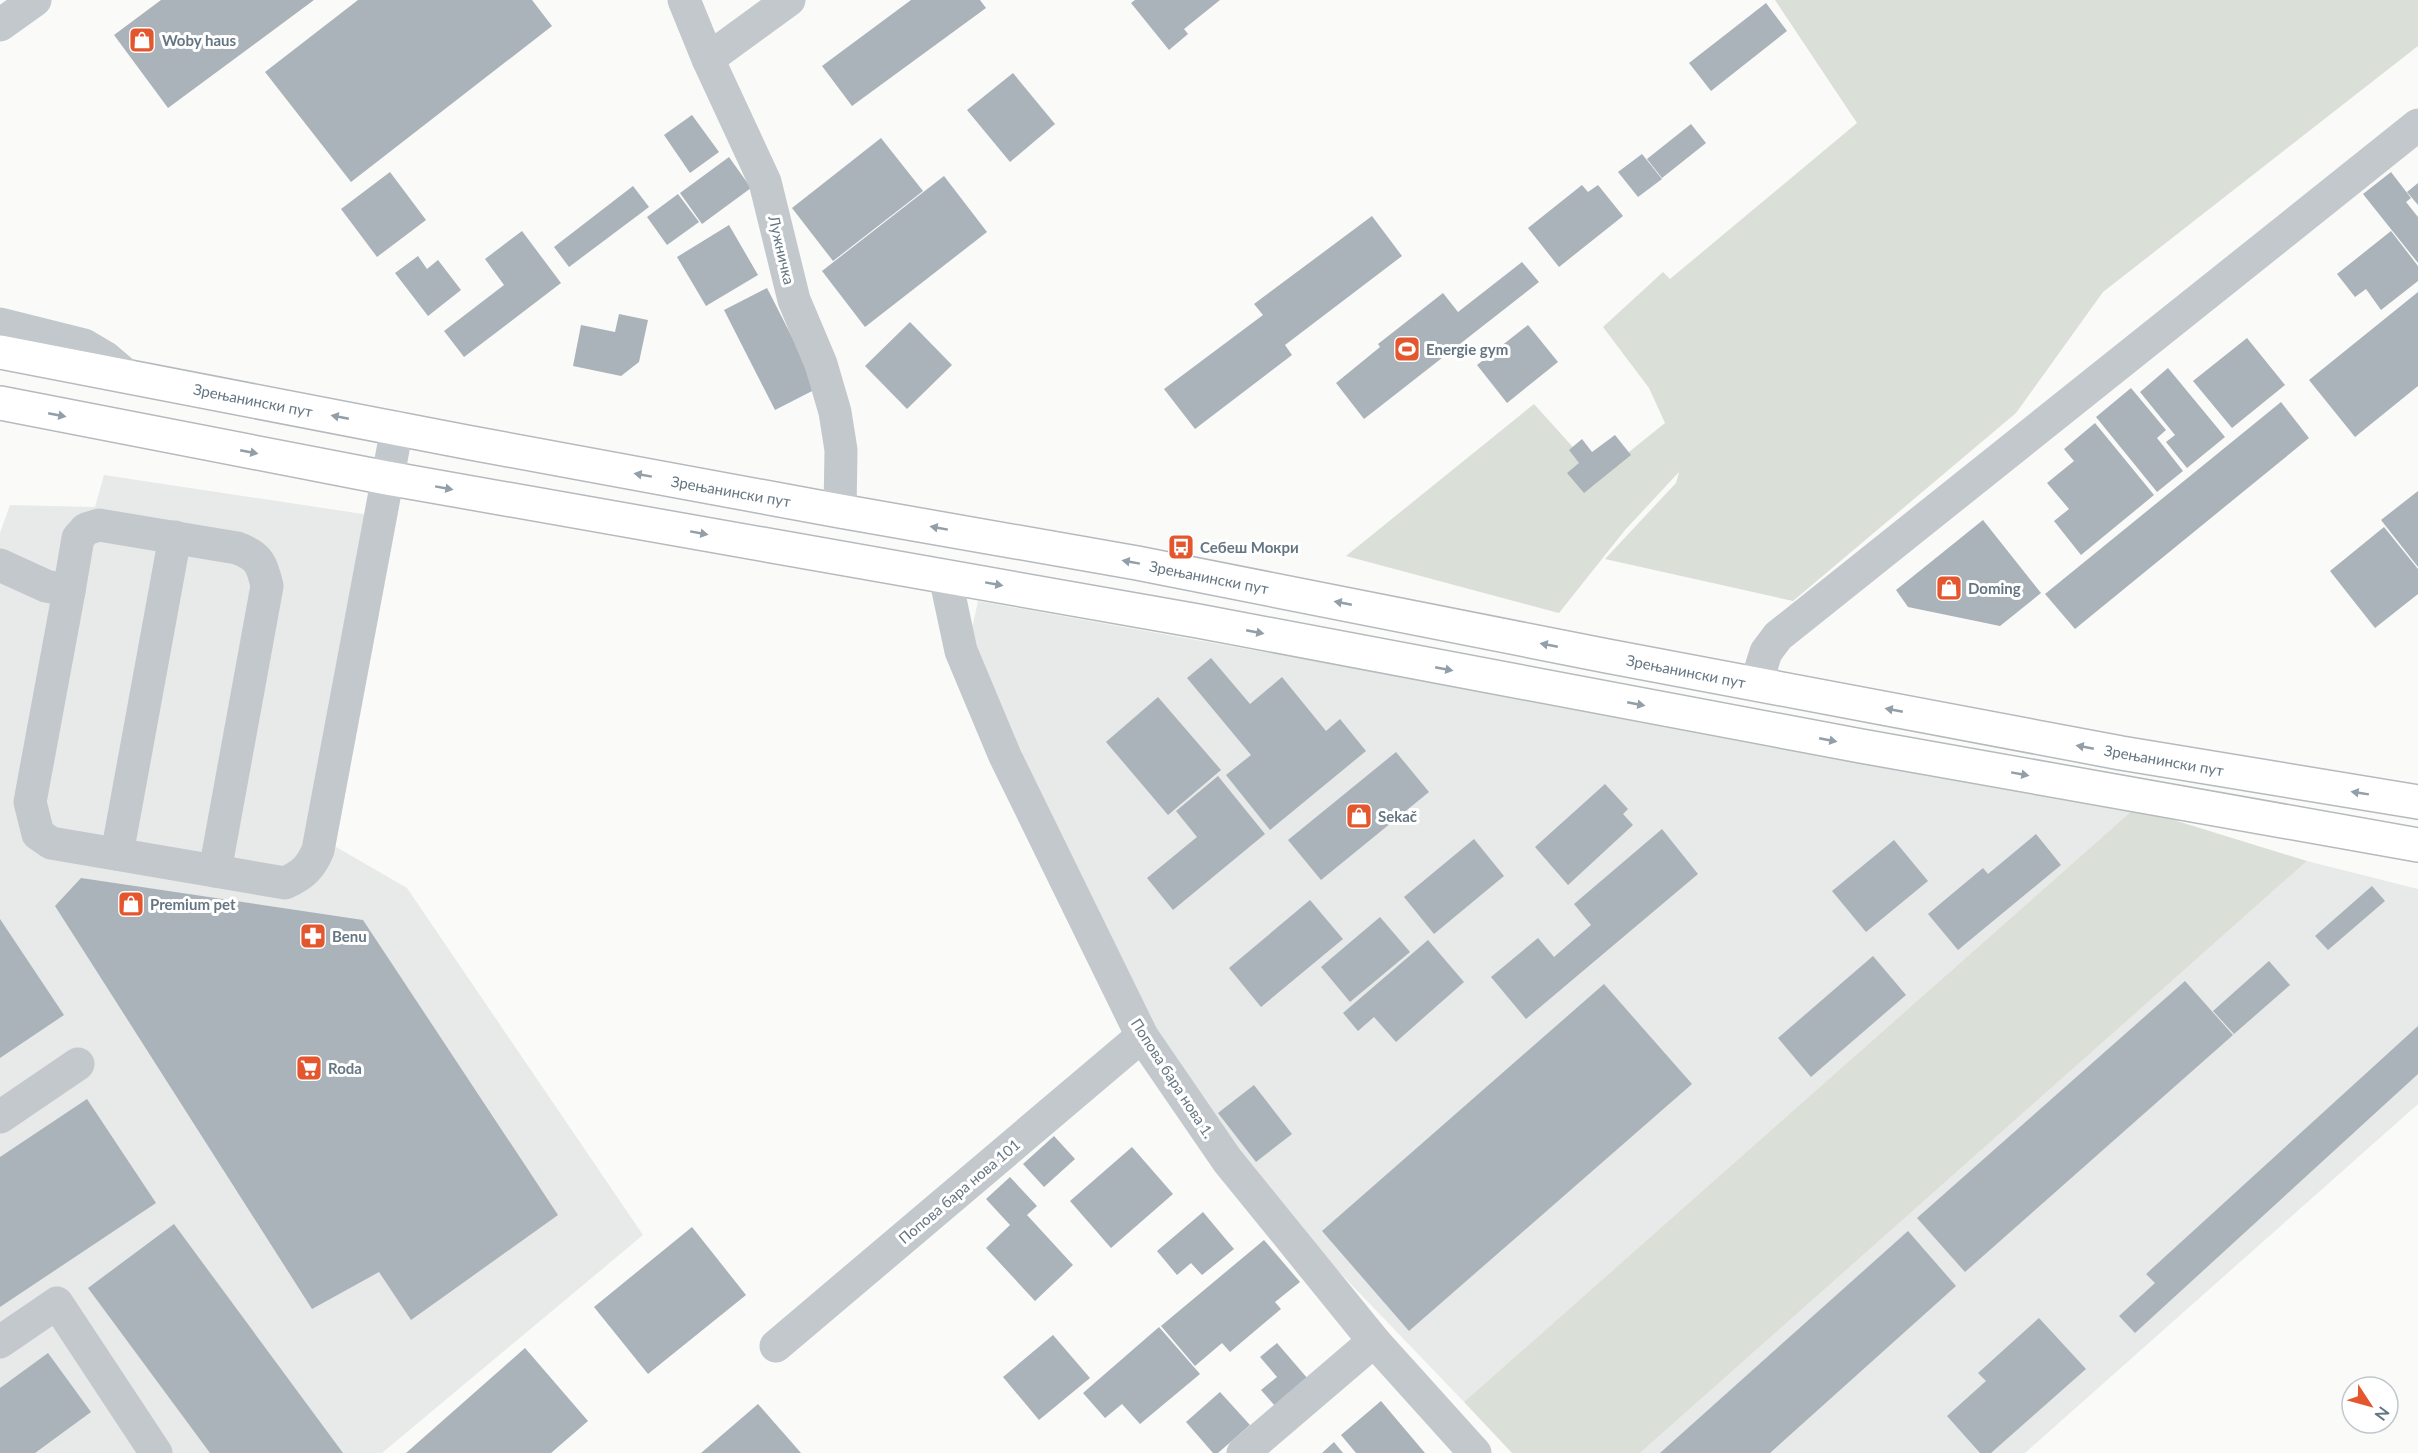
<svg xmlns="http://www.w3.org/2000/svg" width="2418" height="1453" font-family="Lato,sans-serif">
<style>
.built{fill:#e8e9e9}
.green{fill:#dadfd7}
.building{fill:#aab3b9}
.lines{fill:none;stroke-linecap:round;stroke-linejoin:round}
.major-casing{stroke:#b5babe;stroke-width:36}
.minor{stroke:#c3c8cc;stroke-width:33}
.major{stroke:#fff;stroke-width:33}
.oneway{fill:#939fa8}
.labels{text-anchor:middle;dominant-baseline:central;stroke-width:6;stroke-linejoin:round;paint-order:stroke}
.poi-label{font-size:15px;font-weight:bold;fill:#657683;stroke:#fff;text-anchor:start}
.street-label{font-size:15px;fill:#657683;stroke:#fff}
</style>
<rect width="100%" height="100%" fill="#fafaf8"/>
<g class="built">
<polygon points="104,475 396,519 331,844 407,888 643,1235 382,1453 0,1453 0,533 10,505 95,507"/>
<polygon points="978,601 2135,808 1464,1402 1275,1205 1158,1035 968,647"/>
<polygon points="2307,861 2418,889 2418,1104 2025,1453 1640,1453"/>
</g>
<g class="green">
<polygon points="1775,0 2418,0 2418,46 2103,292 2016,413 1793,601 1605,559 1676,483 1679,472 1625,530 1559,613 1346,556 1534,404 1599,476 1665,423 1649,388 1603,327 1663,272 1670,279 1857,123"/>
<polygon points="2135,808 2307,861 1640,1453 1512,1453 1464,1402"/>
</g>
<g class="building">
<polygon points="161,0 314,0 168,108 114,35"/>
<polygon points="358,0 532,0 552,26 351,182 265,72"/>
<polygon points="911,0 980,0 986,8 852,106 822,66"/>
<polygon points="1135,0 1220,0 1184,29 1188,34 1169,50 1131,3"/>
<polygon points="1766,3 1787,31 1711,91 1689,63"/>
<polygon points="1013,73 1055,124 1010,162 967,110"/>
<polygon points="692,115 719,152 690,173 664,135"/>
<polygon points="1691,124 1706,143 1662,178 1647,159"/>
<polygon points="881,138 923,191 833,261 792,208"/>
<polygon points="1642,154 1662,179 1638,197 1618,172"/>
<polygon points="729,157 751,188 702,224 680,193"/>
<polygon points="390,172 426,220 377,257 341,209"/>
<polygon points="2391,172 2411,198 2406,202 2418,217 2418,263 2363,194"/>
<polygon points="944,176 987,232 865,327 822,271"/>
<polygon points="2418,183 2418,205 2407,192"/>
<polygon points="1582,185 1588,192 1598,185 1623,216 1559,267 1528,228"/>
<polygon points="633,186 649,207 569,267 554,247"/>
<polygon points="678,194 699,222 667,245 647,217"/>
<polygon points="1372,216 1402,256 1285,345 1292,355 1195,429 1164,389 1263,315 1254,304"/>
<polygon points="729,225 758,275 706,306 677,257"/>
<polygon points="522,231 561,283 464,357 444,331 504,285 485,259"/>
<polygon points="2391,231 2418,266 2418,281 2381,310 2366,289 2355,297 2337,274"/>
<polygon points="418,256 427,269 438,260 461,290 428,316 395,273"/>
<polygon points="1522,262 1539,282 1364,419 1336,383 1380,347 1378,344 1443,293 1458,312"/>
<polygon points="767,288 818,388 775,410 724,310"/>
<polygon points="2418,292 2418,386 2355,437 2309,380"/>
<polygon points="619,314 648,320 639,362 621,376 573,366 581,325 615,332"/>
<polygon points="910,322 952,365 907,409 865,366"/>
<polygon points="1528,325 1558,362 1507,403 1477,365"/>
<polygon points="2247,338 2285,385 2232,428 2193,381"/>
<polygon points="2168,368 2225,437 2187,468 2166,442 2175,435 2140,392"/>
<polygon points="2131,388 2166,430 2157,438 2183,471 2157,492 2096,417"/>
<polygon points="2281,402 2309,438 2075,629 2045,594"/>
<polygon points="2095,423 2154,495 2081,555 2054,521 2069,509 2047,483 2074,461 2064,449"/>
<polygon points="1615,435 1631,455 1584,493 1567,473 1579,463 1569,450 1582,439 1592,452"/>
<polygon points="2418,491 2418,567 2381,520"/>
<polygon points="1983,520 2041,593 2000,626 1908,607 1896,590"/>
<polygon points="2384,527 2418,569 2418,594 2375,628 2330,571"/>
<polygon points="1211,658 1250,704 1282,677 1326,731 1340,719 1366,751 1270,830 1226,775 1251,755 1187,678"/>
<polygon points="1158,697 1221,770 1168,815 1106,742"/>
<polygon points="1396,752 1429,792 1321,880 1288,840"/>
<polygon points="1218,776 1265,834 1173,910 1147,878 1197,837 1176,811"/>
<polygon points="1605,784 1628,809 1623,814 1633,825 1568,885 1535,847"/>
<polygon points="1662,829 1698,874 1526,1019 1491,977 1538,938 1554,957 1591,925 1574,904"/>
<polygon points="2036,834 2061,865 1958,950 1928,914 1983,868 1988,874"/>
<polygon points="1474,839 1504,876 1434,934 1404,897"/>
<polygon points="1894,840 1928,881 1866,932 1832,891"/>
<polygon points="81,878 363,920 558,1215 411,1320 379,1272 312,1309 55,906"/>
<polygon points="2372,886 2385,901 2328,950 2315,936"/>
<polygon points="1310,900 1343,939 1261,1007 1229,968"/>
<polygon points="1380,917 1410,952 1350,1002 1321,967"/>
<polygon points="0,919 64,1015 0,1058"/>
<polygon points="1428,940 1464,982 1396,1042 1374,1017 1358,1031 1343,1013"/>
<polygon points="1873,956 1906,995 1811,1077 1778,1038"/>
<polygon points="2269,961 2290,985 2234,1034 2213,1011"/>
<polygon points="2185,981 2233,1035 1965,1272 1917,1218"/>
<polygon points="1604,984 1692,1084 1409,1331 1322,1231"/>
<polygon points="2418,1026 2418,1074 2135,1333 2119,1316 2155,1283 2146,1274"/>
<polygon points="1254,1085 1292,1134 1256,1162 1218,1113"/>
<polygon points="87,1099 156,1203 0,1307 0,1157"/>
<polygon points="1054,1136 1075,1159 1044,1187 1023,1164"/>
<polygon points="1132,1147 1173,1194 1111,1248 1070,1201"/>
<polygon points="1010,1177 1037,1206 1027,1215 1073,1265 1035,1301 986,1248 1010,1225 986,1199"/>
<polygon points="1203,1212 1234,1249 1202,1275 1191,1263 1177,1275 1157,1251"/>
<polygon points="174,1224 343,1453 210,1453 88,1288"/>
<polygon points="692,1227 746,1295 648,1374 594,1307"/>
<polygon points="1908,1231 1956,1286 1770,1453 1660,1453"/>
<polygon points="1264,1240 1300,1282 1275,1302 1281,1309 1230,1352 1222,1343 1195,1366 1161,1326"/>
<polygon points="2039,1318 2086,1369 1991,1453 1980,1453 1947,1416 1986,1381 1978,1373"/>
<polygon points="1159,1327 1200,1374 1140,1424 1122,1404 1105,1418 1083,1393"/>
<polygon points="1053,1335 1090,1378 1039,1420 1003,1377"/>
<polygon points="1277,1343 1308,1379 1276,1407 1261,1390 1277,1377 1260,1357"/>
<polygon points="525,1348 588,1421 551,1453 406,1453"/>
<polygon points="48,1353 91,1412 35,1453 0,1453 0,1388"/>
<polygon points="1220,1392 1250,1425 1218,1453 1213,1453 1186,1422"/>
<polygon points="1381,1401 1425,1453 1356,1453 1341,1435"/>
<polygon points="758,1404 801,1453 701,1453"/>
<polygon points="1334,1442 1343,1453 1322,1453"/>
</g>
<g class="lines">
<defs>
<g id="major">
<polyline points="0,352 466,442 840,511 1137,563 1607,656 2121,753 2418,802"/>
<polyline points="0,403 387,478 1198,621 1861,746 2418,845"/>
</g>
</defs>
<use href="#major" class="major-casing"/>
<g class="minor">
<polyline points="684,0 708,59 765,182 794,300 821,364 835,412 841,450 840,511"/>
<polyline points="0,25 35,0"/>
<polyline points="708,59 789,0"/>
<polyline points="0,324 84,345 106,358 126,375"/>
<path d="M0,565L46,586L69,591L30,802L38,834L51,843L285,883C303,875 311,867 318,850L397,428"/>
<polyline points="945,576 961,651 1005,756 1142,1036 1227,1160 1374,1341 1475,1453"/>
<path d="M69,591L78,538L86,529L99,525L237,548C259,556 262,564 267,586L215,871"/>
<polyline points="1756,684 1766,652 1778,636 2418,125"/>
<polyline points="117,854 175,537"/>
<polyline points="0,1117 78,1064"/>
<polyline points="0,1342 57,1303 156,1453"/>
<polyline points="776,1346 1142,1036"/>
<polyline points="1243,1453 1374,1341"/>
</g>
<use href="#major" class="major"/>
</g>
<defs><path id="oneway-solid" d="M-6-.8H1V-3.2L6.5 0L1 3.2V.8H-6Z" transform="scale(1.5)"/></defs>
<g class="oneway">
<use href="#oneway-solid" transform="translate(57 415) rotate(11)"/>
<use href="#oneway-solid" transform="translate(340 417) rotate(-169)"/>
<use href="#oneway-solid" transform="translate(249 452) rotate(11)"/>
<use href="#oneway-solid" transform="translate(643 475) rotate(-170)"/>
<use href="#oneway-solid" transform="translate(444 488) rotate(10)"/>
<use href="#oneway-solid" transform="translate(939 528) rotate(-170)"/>
<use href="#oneway-solid" transform="translate(699 533) rotate(10)"/>
<use href="#oneway-solid" transform="translate(1131 562) rotate(-170)"/>
<use href="#oneway-solid" transform="translate(994 584) rotate(10)"/>
<use href="#oneway-solid" transform="translate(1343 603) rotate(-169)"/>
<use href="#oneway-solid" transform="translate(1255 632) rotate(11)"/>
<use href="#oneway-solid" transform="translate(1549 645) rotate(-169)"/>
<use href="#oneway-solid" transform="translate(1444 669) rotate(11)"/>
<use href="#oneway-solid" transform="translate(1636 704) rotate(11)"/>
<use href="#oneway-solid" transform="translate(1894 710) rotate(-169)"/>
<use href="#oneway-solid" transform="translate(1828 740) rotate(11)"/>
<use href="#oneway-solid" transform="translate(2085 747) rotate(-169)"/>
<use href="#oneway-solid" transform="translate(2020 774) rotate(10)"/>
<use href="#oneway-solid" transform="translate(2360 793) rotate(-171)"/>
</g>
<defs>
<symbol id="shop-square" viewBox="-11 -11 22 22"><rect x="-9" y="-9" width="18" height="18" rx="4" fill="#e4572e" stroke="#fff"/><path d="M-5-2.5h2.3a2.7 3.5 0 0 1 5.4 0H5L5.5 6h-11ZM-1.5-2.5h3a1.5 2.3 0 0 0-3 0Z" fill="#fff"/></symbol>
<symbol id="stadium-square" viewBox="-11 -11 22 22"><rect x="-9" y="-9" width="18" height="18" rx="4" fill="#e4572e" stroke="#fff"/><path d="M0-5a6.5 5 0 1 0 0 10a6.5 5 0 1 0 0-10ZM-3.5-1.8h7v3.6h-7Z" fill="#fff"/></symbol>
<symbol id="bus-square" viewBox="-11 -11 22 22"><rect x="-9" y="-9" width="18" height="18" rx="4" fill="#e4572e" stroke="#fff"/><path d="M-5-6H5V4H4V6H2V4H-2V6H-4V4H-5ZM-3.5-4V0h7V-4ZM-3.5 1.2v1.5H-2V1.2ZM2 1.2v1.5H3.5V1.2Z" fill="#fff"/></symbol>
<symbol id="pharmacy-square" viewBox="-11 -11 22 22"><rect x="-9" y="-9" width="18" height="18" rx="4" fill="#e4572e" stroke="#fff"/><path d="M-2-6h4v4h4v4h-4v4h-4v-4h-4v-4h4Z" fill="#fff"/></symbol>
<symbol id="supermarket-square" viewBox="-11 -11 22 22"><rect x="-9" y="-9" width="18" height="18" rx="4" fill="#e4572e" stroke="#fff"/><path d="M-6-5.5h2.5l.6 2H6L4.5 2H-2.5L-4.4-4H-6ZM-1.5 3.2a1.3 1.3 0 1 0 .1 0ZM3 3.2a1.3 1.3 0 1 0 .1 0Z" fill="#fff"/></symbol>
</defs>
<g fill-rule="evenodd">
<use href="#shop-square" x="127" y="25" width="30" height="30"/>
<use href="#stadium-square" x="1392" y="334" width="30" height="30"/>
<use href="#bus-square" x="1166" y="532" width="30" height="30"/>
<use href="#shop-square" x="1934" y="573" width="30" height="30"/>
<use href="#shop-square" x="1344" y="801" width="30" height="30"/>
<use href="#shop-square" x="116" y="889" width="30" height="30"/>
<use href="#pharmacy-square" x="298" y="921" width="30" height="30"/>
<use href="#supermarket-square" x="294" y="1053" width="30" height="30"/>
</g>
<g class="labels">
<g class="poi-label">
<text x="162" y="40">Woby haus</text>
<text x="1426" y="349">Energie gym</text>
<text x="1200" y="547">Себеш Мокри</text>
<text x="1968" y="588">Doming</text>
<text x="1378" y="816">Sekač</text>
<text x="150" y="904">Premium pet</text>
<text x="332" y="936">Benu</text>
<text x="328" y="1068">Roda</text>
</g>
<g class="street-label">
<text transform="translate(782 250) rotate(77)">Лужничка</text>
<text transform="translate(253 400) rotate(11)">Зрењанински пут</text>
<text transform="translate(731 491) rotate(10)">Зрењанински пут</text>
<text transform="translate(1209 577) rotate(11)">Зрењанински пут</text>
<text transform="translate(1686 671) rotate(11)">Зрењанински пут</text>
<text transform="translate(2164 760) rotate(10)">Зрењанински пут</text>
<text transform="translate(1173 1078) rotate(57)">Попова бара нова 1.</text>
<text transform="translate(959 1191) rotate(-40)">Попова бара нова 101</text>
</g>
</g>
<g transform="translate(2370 1405) rotate(126)"><circle r="28" fill="#ffffff" stroke="#c1c8cd" stroke-width="1.5"/>
<path d="M0-4.5L10 22L0 15L-10 22Z" fill="#e4572e"/>
<text y="-9" font-size="16" font-weight="bold" text-anchor="middle" fill="#657683">N</text>
</g>
</svg>
